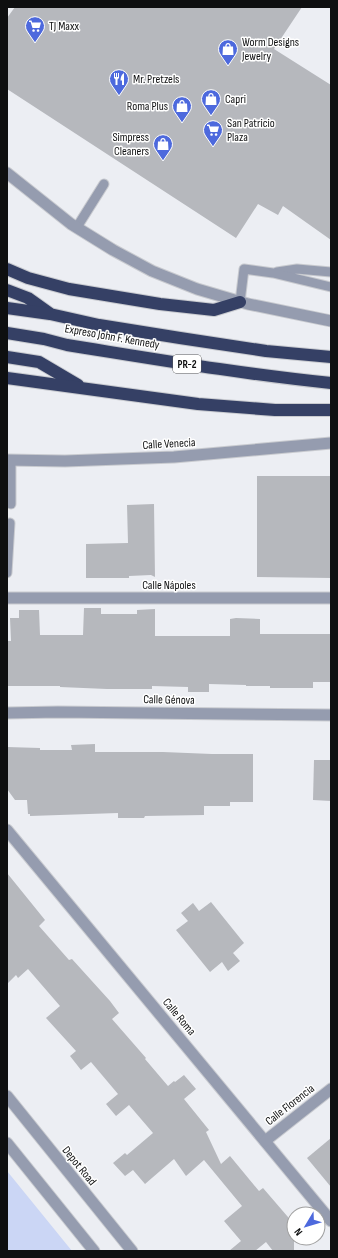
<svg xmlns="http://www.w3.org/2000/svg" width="338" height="1258" font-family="'Sofia Sans Condensed',sans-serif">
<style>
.green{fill:#cbd6f5}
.building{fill:#b6b8bd}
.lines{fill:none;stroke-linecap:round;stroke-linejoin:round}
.service-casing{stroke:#c8cacf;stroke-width:11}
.minor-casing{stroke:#c8cacf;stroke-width:13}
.tertiary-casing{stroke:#c8cacf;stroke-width:13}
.motorway-casing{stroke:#c8cacf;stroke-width:14}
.service{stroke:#959caf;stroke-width:9}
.minor{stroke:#959caf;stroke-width:11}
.tertiary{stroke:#959caf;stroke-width:11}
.motorway{stroke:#354065;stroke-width:12}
.labels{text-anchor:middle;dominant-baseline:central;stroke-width:3;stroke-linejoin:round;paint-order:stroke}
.shield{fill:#fff;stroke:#565758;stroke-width:1}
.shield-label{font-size:11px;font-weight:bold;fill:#0e0f10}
.poi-label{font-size:12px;fill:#0e0f10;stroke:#fff;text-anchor:start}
.street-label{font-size:12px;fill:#0e0f10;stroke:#fff}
</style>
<rect width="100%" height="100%" fill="#eceef3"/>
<polygon class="green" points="7,1171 72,1251 7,1251"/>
<g class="building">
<polygon points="15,7 302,7 274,49 331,85 331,240 283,206 278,215 258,204 236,238 7,89 7,18"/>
<polygon points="257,476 331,476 331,578 257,577"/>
<polygon points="154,504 155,577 151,575 129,576 129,578 86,578 86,544 128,543 127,505"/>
<polygon points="84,608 101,608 101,614 137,614 137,610 155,609 155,636 230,636 230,619 236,618 260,619 260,634 331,634 331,682 313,682 313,688 270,688 270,686 246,686 246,685 209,684 209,692 188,692 188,687 152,686 152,689 107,689 60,687 60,686 7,686 7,641 11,641 10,618 19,618 19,610 39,610 40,635 83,635"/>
<polygon points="95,744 95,752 163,752 212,754 253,754 253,802 230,802 230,806 204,806 204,815 145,816 144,818 118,818 118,813 30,816 30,814 28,814 27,800 15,800 7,789 7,747 40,748 40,750 72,750 71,745"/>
<polygon points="314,760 331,760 331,801 313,800"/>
<polygon points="7,873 45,920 39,926 69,960 72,959 110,1001 119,1013 112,1019 146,1058 145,1059 168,1086 174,1081 175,1082 184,1075 196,1089 184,1099 209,1130 206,1132 221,1164 230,1156 259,1191 263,1188 294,1224 294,1251 273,1251 266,1242 255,1251 229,1251 241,1241 224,1221 242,1206 204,1160 186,1176 174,1159 145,1184 133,1170 125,1176 113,1163 125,1153 127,1155 153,1133 129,1105 116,1116 106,1104 118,1094 91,1062 81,1070 70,1056 76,1051 46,1018 60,1006 28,969 18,978 16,975 7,984"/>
<polygon points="211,902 244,943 233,953 240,961 228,971 222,962 210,972 176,930 188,921 181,913 193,903 199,911"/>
<polygon points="331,1138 331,1187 307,1158"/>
</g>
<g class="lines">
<defs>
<g id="service">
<polyline points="77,227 104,184"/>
<polyline points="277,272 297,269 331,272"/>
<polyline points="240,302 244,269 273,273 331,287"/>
<polyline points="11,504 11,460"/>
<polyline points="7,573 10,523"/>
</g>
<g id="minor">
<polyline points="7,598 331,598"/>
<polyline points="7,713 58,712 331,715"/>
<polyline points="7,830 331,1221"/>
<polyline points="265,1141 331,1089"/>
</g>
<g id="tertiary">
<polyline points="7,173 71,224 113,250 152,271 197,289 248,304 331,321"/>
<polyline points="7,460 65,461 174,457 331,443"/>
<polyline points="7,1096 132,1251"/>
<polyline points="7,1143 94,1251"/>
</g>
<g id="motorway">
<polyline points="7,269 28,278 69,289 160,304 214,310 240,302"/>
<polyline points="7,290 28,298 49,313"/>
<polyline points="7,308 50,314 99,325 180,338 266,351 331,357"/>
<path d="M7,333L44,339L67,345C155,359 242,374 331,383"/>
<polyline points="7,357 39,362 78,385"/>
<polyline points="7,378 198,404 275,410 331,410"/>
</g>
</defs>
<use href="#service" class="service-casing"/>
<use href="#minor" class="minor-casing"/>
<use href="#tertiary" class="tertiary-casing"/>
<use href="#motorway" class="motorway-casing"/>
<use href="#service" class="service"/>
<use href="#minor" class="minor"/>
<use href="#tertiary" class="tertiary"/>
<use href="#motorway" class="motorway"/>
</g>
<defs>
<symbol id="supermarket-pin" viewBox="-11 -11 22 30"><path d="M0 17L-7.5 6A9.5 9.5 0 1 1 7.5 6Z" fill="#4d69dd" stroke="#fff"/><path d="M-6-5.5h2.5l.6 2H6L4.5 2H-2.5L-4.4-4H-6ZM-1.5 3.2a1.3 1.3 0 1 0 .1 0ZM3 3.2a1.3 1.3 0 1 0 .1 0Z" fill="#fff"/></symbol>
<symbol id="shop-pin" viewBox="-11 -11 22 30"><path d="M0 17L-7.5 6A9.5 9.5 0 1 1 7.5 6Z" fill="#4d69dd" stroke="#fff"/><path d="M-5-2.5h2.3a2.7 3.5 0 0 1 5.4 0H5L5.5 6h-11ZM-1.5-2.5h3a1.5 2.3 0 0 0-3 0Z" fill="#fff"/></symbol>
<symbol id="restaurant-pin" viewBox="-11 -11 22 30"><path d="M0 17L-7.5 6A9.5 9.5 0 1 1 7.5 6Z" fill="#4d69dd" stroke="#fff"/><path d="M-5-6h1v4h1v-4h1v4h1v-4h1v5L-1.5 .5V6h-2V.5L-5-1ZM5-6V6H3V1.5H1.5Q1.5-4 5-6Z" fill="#fff"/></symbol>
</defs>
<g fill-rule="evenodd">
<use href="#supermarket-pin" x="24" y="15" width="22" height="30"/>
<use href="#shop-pin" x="217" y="38" width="22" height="30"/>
<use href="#restaurant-pin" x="108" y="68" width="22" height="30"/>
<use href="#shop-pin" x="200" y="88" width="22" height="30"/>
<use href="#shop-pin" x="171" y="95" width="22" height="30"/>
<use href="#supermarket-pin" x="202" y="119" width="22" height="30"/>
<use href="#shop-pin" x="152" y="133" width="22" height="30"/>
</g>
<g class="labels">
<rect class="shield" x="173" y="355" width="28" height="18" rx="3"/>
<g class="shield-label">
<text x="187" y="364">PR-2</text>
</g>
<g class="poi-label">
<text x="49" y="26">TJ Maxx</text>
<text x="242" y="42">Worm Designs<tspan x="242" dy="14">Jewelry</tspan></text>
<text x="133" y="79">Mr. Pretzels</text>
<text x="225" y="99">Capri</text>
<text x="168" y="106" text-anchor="end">Roma Plus</text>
<text x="227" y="123">San Patricio<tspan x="227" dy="14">Plaza</tspan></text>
<text x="149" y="137" text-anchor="end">Simpress<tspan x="149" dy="14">Cleaners</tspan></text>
</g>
<g class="street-label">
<text transform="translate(112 337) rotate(10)">Expreso John F. Kennedy</text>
<text transform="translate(169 444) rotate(-3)">Calle Venecia</text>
<text x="169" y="585">Calle Nápoles</text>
<text transform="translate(169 700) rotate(1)">Calle Génova</text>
<text transform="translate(179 1017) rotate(50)">Calle Roma</text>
<text transform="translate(290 1105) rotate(-38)">Calle Florencia</text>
<text transform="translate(79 1166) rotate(51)">Depot Road</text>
</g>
</g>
<rect width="338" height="1258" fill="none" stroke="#0e0f10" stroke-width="16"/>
<g transform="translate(306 1226) rotate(232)"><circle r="19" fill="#ffffff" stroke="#9f9f9f"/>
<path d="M0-3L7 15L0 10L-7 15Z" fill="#4d69dd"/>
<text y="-6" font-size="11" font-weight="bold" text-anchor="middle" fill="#0e0f10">N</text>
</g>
</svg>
